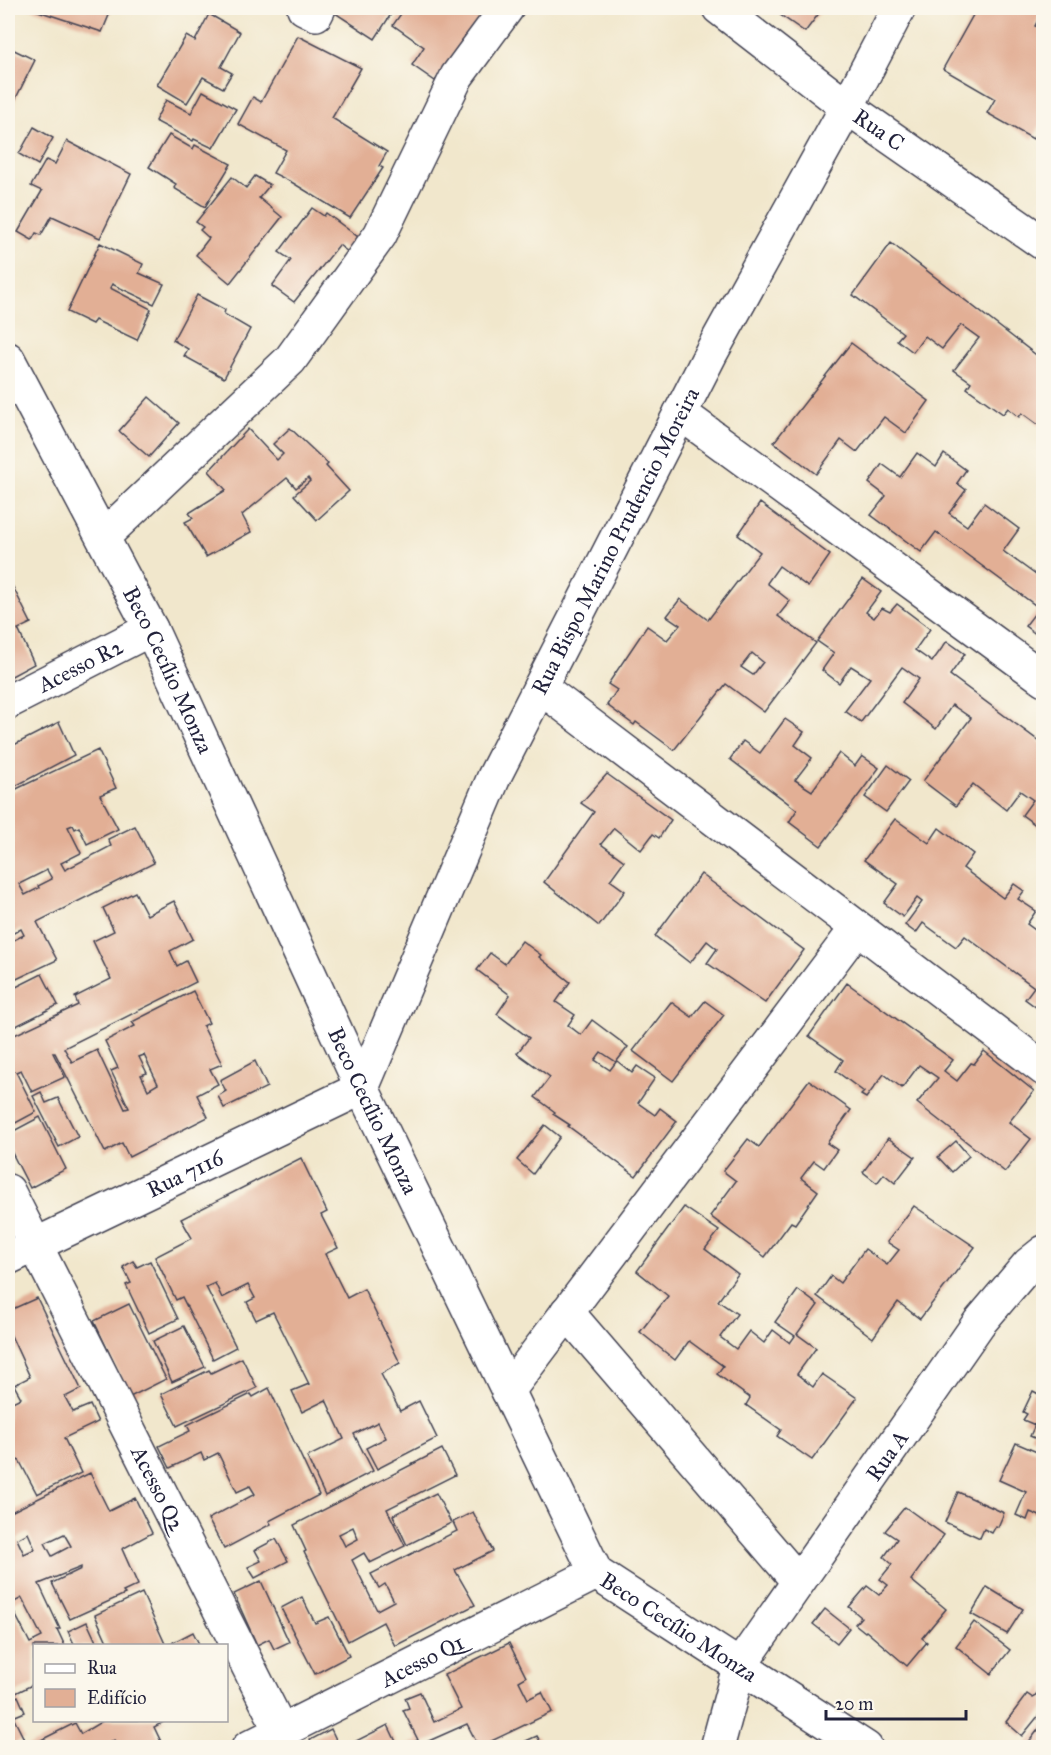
<svg xmlns="http://www.w3.org/2000/svg" width="1051" height="1755" font-family="'IM FELL Great Primer',serif">
<style>
.building{fill:#e2af95;fill-rule:evenodd}
.lines{fill:none;stroke-linecap:round;stroke-linejoin:round}
.minor-casing{stroke:#414051;stroke-width:36}
.minor{stroke:#fff;stroke-width:33}
.labels{text-anchor:middle;dominant-baseline:central;stroke-width:6;stroke-linejoin:round;paint-order:stroke}
.street-label{font-size:22px;fill:#22223b;stroke:#fbf7ec}
</style>
<rect width="100%" height="100%" fill="#fbf7ec"/>
<filter id="ink" filterUnits="userSpaceOnUse"><feTurbulence type="fractalNoise" baseFrequency=".0167" numOctaves="2"/><feDisplacementMap in="SourceGraphic" scale="12" xChannelSelector="R" yChannelSelector="G"/><feConvolveMatrix kernelMatrix="1 2 1 2 8 2 1 2 1" color-interpolation-filters="sRGB"/></filter>
<filter id="wash" filterUnits="userSpaceOnUse"><feTurbulence type="fractalNoise" baseFrequency=".008" numOctaves="4" result="noise"/><feDisplacementMap in="SourceGraphic" scale="24" xChannelSelector="R" yChannelSelector="G"/><feGaussianBlur stdDeviation="1.35" result="paint"/><feColorMatrix in="noise" values="0 0 0 0 0 0 0 0 0 0 0 0 0 0 0 0 0 1.4 0 .05"/><feComposite in="paint" operator="in"/></filter>
<g filter="url(#wash)">
<rect width="100%" height="100%" fill="#f1e7cc"/>
<g id="blocks">
<g class="building">
<polygon points="29,8 112,8 102,32"/>
<polygon points="337,8 395,8 375,39 335,13"/>
<polygon points="405,8 487,8 435,81 412,65 424,47 393,25"/>
<polygon points="784,8 823,8 805,32 779,14"/>
<polygon points="977,8 1044,8 1035,26 1044,31 1044,119 1033,139 987,113 995,99 943,69"/>
<polygon points="209,14 240,32 221,67 232,73 223,88 203,77 187,103 157,85 186,36 195,41"/>
<polygon points="298,36 361,68 332,118 387,152 379,166 383,168 350,218 293,183 273,173 286,150 238,124 253,97 261,102"/>
<polygon points="8,47 35,60 9,112 8,111"/>
<polygon points="203,91 236,109 213,148 194,139 193,141 155,121 166,100 191,113"/>
<polygon points="34,127 53,138 38,165 19,154"/>
<polygon points="169,135 193,149 195,145 231,164 205,207 174,188 176,184 149,167"/>
<polygon points="67,141 131,174 100,238 52,216 41,235 36,233 32,240 18,232 42,191 31,186 46,160 55,164"/>
<polygon points="255,176 270,185 259,198 282,217 230,283 196,255 209,238 200,230 203,227 196,222 232,177 246,188"/>
<polygon points="312,208 324,216 326,213 358,237 348,252 339,245 294,302 272,286 291,260 279,252"/>
<polygon points="100,243 143,264 139,273 164,284 154,304 112,284 110,288 151,309 137,340 95,320 92,324 67,312"/>
<polygon points="891,243 1044,361 1044,429 1022,413 1019,417 1008,408 1003,414 967,388 971,382 954,370 979,338 961,325 942,349 925,336 913,352 897,340 903,333 853,295"/>
<polygon points="197,295 225,310 224,314 250,329 224,378 184,356 188,349 173,340"/>
<polygon points="851,343 929,401 906,433 884,417 857,452 841,440 816,474 774,442"/>
<polygon points="149,397 179,423 149,457 119,431"/>
<polygon points="290,428 328,464 326,466 349,491 317,520 294,495 310,481 308,478 296,488 287,478 242,515 251,532 206,557 185,522 193,518 189,513 226,490 209,471 248,429 277,460 283,454 273,444"/>
<polygon points="917,453 936,467 944,454 966,470 957,483 966,490 949,513 967,526 984,503 1019,529 1003,551 1036,575 1044,565 1044,640 1025,626 1039,608 936,532 921,552 871,515 886,496 869,483 882,464 900,477"/>
<path d="M760,503L830,555L808,587L779,566L767,583L790,601L778,616L816,643L764,712L726,684L674,750L636,722L634,725L607,705L617,690L608,684L647,626L667,640L680,625L667,616L680,599L708,620L760,552L738,535ZM752,653L763,662L753,675L741,667Z"/>
<polygon points="863,579 881,592 866,612 874,618 882,608 890,612 897,604 930,629 915,650 932,662 947,641 965,654 950,675 1044,745 1044,831 1022,815 1033,800 1020,791 1006,810 973,784 956,806 923,781 971,718 952,705 936,729 902,703 919,679 902,667 861,722 845,711 870,678 851,666 839,683 822,670 834,653 817,641"/>
<polygon points="13,587 31,623 18,629 34,664 8,678 8,590"/>
<polygon points="785,719 804,732 795,745 812,758 795,780 812,791 839,753 855,766 862,756 879,768 821,846 789,822 797,810 730,759 743,741 760,753"/>
<polygon points="59,722 74,755 8,790 8,748"/>
<path d="M98,750L116,788L100,795L118,829L87,844L79,827L75,829L73,825L68,827L81,853L61,863L65,870L111,846L108,839L135,826L154,863L37,922L57,960L8,983V943L24,935L21,929L8,936V793ZM47,870L52,879L38,886L39,888L25,895L19,884Z"/>
<polygon points="888,765 909,781 886,812 865,797"/>
<polygon points="607,774 671,820 659,838 653,834 641,850 614,828 601,844 624,861 610,880 625,891 599,926 544,882 594,812 581,803"/>
<polygon points="895,819 929,843 939,828 973,854 963,868 1003,898 1014,884 1024,891 1018,899 1036,911 1027,924 1042,935 1044,933 1044,1013 1025,999 1034,987 965,936 956,947 923,923 916,933 905,925 922,902 917,898 903,917 884,903 898,884 864,860"/>
<polygon points="701,874 804,950 765,1003 707,963 717,949 707,941 690,963 655,936"/>
<path d="M135,892L147,915L174,901L193,939L170,951L177,966L186,961L196,982L64,1048L72,1062L97,1050L125,1109L129,1108L111,1071L118,1068L105,1041L135,1026L132,1022L193,991L209,1023L203,1026L222,1064L210,1069L218,1084L197,1095L208,1117L129,1157L122,1143L105,1152L55,1053H53L65,1077L32,1092L21,1070L16,1072L36,1112L8,1127V1038L78,1005L75,997L111,979L93,941L114,931L103,908ZM144,1055L158,1084L148,1090L141,1075L147,1073L139,1057Z"/>
<path d="M522,941L541,955L539,957L570,982L556,1002L575,1015L568,1025L581,1035L592,1020L628,1047L617,1061L632,1073L637,1066L655,1078L638,1103L655,1115L660,1108L677,1121L636,1176L568,1126L570,1125L553,1114L555,1112L535,1097L550,1077L517,1053L529,1038L497,1014L510,995L477,970L490,953L505,964ZM601,1052L616,1062L610,1070L595,1060Z"/>
<polygon points="42,974 58,1005 8,1030 8,991"/>
<polygon points="847,983 953,1060 944,1071 957,1081 971,1063 974,1064 984,1051 1034,1091 1009,1122 1031,1139 1005,1172 917,1103 938,1078 919,1065 902,1088 884,1074 866,1098 861,1095 864,1092 836,1071 843,1060 809,1036"/>
<polygon points="705,1001 724,1015 673,1081 633,1051 671,1002 692,1017"/>
<polygon points="255,1061 267,1087 224,1108 218,1096 226,1091 220,1080"/>
<polygon points="809,1080 851,1110 827,1143 837,1150 824,1168 814,1161 801,1178 818,1191 795,1224 791,1222 765,1257 710,1216 736,1181 723,1171 748,1139 759,1147"/>
<polygon points="41,1092 46,1103 58,1098 78,1137 59,1147 33,1096"/>
<polygon points="40,1117 66,1169 30,1188 8,1145 8,1134"/>
<polygon points="545,1125 560,1137 533,1174 517,1160"/>
<polygon points="888,1138 915,1157 895,1183 884,1174 877,1183 863,1172"/>
<polygon points="956,1141 969,1156 952,1172 938,1157"/>
<polygon points="301,1158 327,1212 321,1215 338,1248 325,1254 347,1298 364,1289 400,1363 381,1374 400,1411 419,1401 437,1438 377,1469 366,1448 386,1438 378,1422 354,1434 373,1471 325,1496 307,1457 344,1439 326,1400 302,1412 292,1391 309,1384 273,1312 256,1320 247,1302 255,1298 248,1285 222,1298 215,1283 206,1287 236,1347 213,1359 182,1297 176,1300 155,1257 192,1238 181,1219"/>
<polygon points="914,1206 975,1247 920,1319 898,1302 873,1338 817,1296 831,1276 840,1283 865,1249 887,1265 899,1250 887,1242"/>
<polygon points="684,1207 719,1231 705,1249 738,1274 718,1301 737,1314 720,1337 736,1349 749,1331 764,1343 773,1330 790,1343 795,1336 775,1322 798,1290 818,1305 797,1334 816,1348 797,1374 813,1387 822,1374 857,1398 812,1460 777,1436 781,1430 746,1405 750,1398 717,1374 723,1366 689,1341 675,1360 640,1332 668,1296 637,1271"/>
<polygon points="133,1261 137,1267 150,1261 178,1319 149,1333 126,1285 131,1283 123,1267"/>
<polygon points="37,1298 81,1389 65,1397 73,1412 90,1405 98,1422 64,1438 81,1473 37,1494 19,1460 8,1466 8,1404 21,1398 14,1385 30,1377 8,1329 8,1311"/>
<polygon points="129,1304 166,1379 130,1397 94,1321"/>
<polygon points="184,1326 205,1367 172,1382 153,1341"/>
<polygon points="242,1358 257,1388 177,1426 161,1394 209,1370 211,1373"/>
<polygon points="269,1388 319,1495 269,1521 271,1524 224,1549 208,1519 255,1494 250,1486 237,1492 218,1453 204,1460 201,1453 170,1468 159,1446 190,1431 187,1425 251,1394 253,1397"/>
<polygon points="1033,1391 1044,1397 1044,1442 1030,1436 1035,1425 1023,1420 1027,1414 1023,1412"/>
<polygon points="1016,1443 1044,1455 1044,1508 1040,1516 1030,1512 1027,1520 1016,1515 1026,1492 999,1480"/>
<path d="M442,1449L455,1475L387,1509L405,1546L370,1563L364,1553L352,1560L377,1610L394,1601L385,1584L379,1588L371,1574L457,1531L453,1522L473,1512L493,1551L455,1570L475,1605L395,1646L383,1622L348,1641L304,1552L306,1551L294,1525ZM353,1527L358,1539L345,1546L339,1534Z"/>
<path d="M90,1473L109,1511L135,1498L152,1533L122,1549L138,1585L123,1592L125,1594L70,1619L52,1583L81,1569V1567L39,1584L60,1629H57L65,1646H34V1684L14,1694L8,1681V1506L11,1512ZM28,1533L35,1549L24,1554L17,1539ZM64,1534L71,1546L52,1556L45,1543ZM22,1598L42,1637L30,1643L10,1604Z"/>
<polygon points="958,1492 1004,1513 998,1527 996,1526 992,1533 984,1529 980,1538 945,1522"/>
<polygon points="436,1493 451,1523 407,1545 393,1515"/>
<polygon points="905,1507 944,1535 911,1580 946,1609 922,1638 927,1642 907,1666 866,1631 865,1632 855,1624 861,1617 849,1607 867,1586 879,1595 888,1585 880,1579 892,1564 884,1557 897,1539 885,1531"/>
<polygon points="276,1539 288,1561 255,1578 248,1567 261,1561 255,1550"/>
<polygon points="261,1581 289,1642 274,1649 269,1639 257,1645 234,1594"/>
<polygon points="987,1587 1023,1609 1007,1634 971,1614"/>
<polygon points="142,1593 166,1646 109,1646 95,1615"/>
<polygon points="302,1597 315,1623 329,1617 349,1656 315,1674 281,1608"/>
<polygon points="825,1609 849,1628 837,1643 813,1624"/>
<polygon points="87,1622 98,1646 75,1646 68,1631"/>
<polygon points="974,1622 1010,1650 991,1674 956,1646"/>
<polygon points="193,1632 200,1646 166,1646"/>
<polygon points="509,1643 526,1677 519,1681 528,1699 542,1692 552,1712 479,1747 467,1724 422,1744 423,1748 402,1748 418,1740 403,1710 409,1708 405,1698 420,1692 434,1722 461,1709 444,1675"/>
<polygon points="1044,1685 1044,1709 1022,1736 1006,1722 1027,1694 1033,1698"/>
<polygon points="18,1696 25,1712 13,1717 24,1739 8,1746 8,1701"/>
<polygon points="104,1720 167,1720 154,1727 164,1748 117,1748 114,1740 100,1748 25,1748 75,1723 81,1734"/>
<polygon points="1044,1722 1044,1748 1033,1748 1028,1743"/>
<polygon points="388,1725 399,1748 354,1748 352,1743"/>
<polygon points="331,1729 340,1748 313,1748 310,1740"/>
<polygon points="537,1736 544,1748 521,1748 519,1744"/>
</g>
</g>
</g>
<g filter="url(#ink)">
<use href="#blocks" fill-opacity="0" stroke="#414051" stroke-width="1.5"/>
<g class="lines">
<defs>
<g id="minor">
<polyline points="304,8 316,14 319,8"/>
<path id="s1" d="M719,8L847,107L1044,244"/>
<path id="s2" d="M8,359L151,629L362,1088L596,1573L866,1748"/>
<polyline points="680,413 1044,679"/>
<polyline points="103,537 290,360 380,235 457,76 507,8"/>
<polyline points="540,687 1044,1069"/>
<path id="s3" d="M8,702L151,629"/>
<path id="s4" d="M8,1191L281,1731"/>
<path id="s5" d="M8,1258L362,1088L494,777L711,353L847,107L899,8"/>
<polyline points="567,1312 798,1581"/>
<polyline points="508,1391 857,928"/>
<path id="s6" d="M248,1748L596,1573"/>
<path id="s7" d="M717,1748L739,1667L979,1323L1029,1264L1044,1252"/>
</g>
</defs>
<use href="#minor" class="minor-casing"/>
<use href="#minor" class="minor"/>
</g>
</g>
<g class="labels">
<g class="street-label">
<text stroke="none"><textPath href="#s1" startOffset="201">Rua C</textPath></text>
<text stroke="none"><textPath href="#s5" startOffset="996">Rua Bispo Marino Prudencio Moreira</textPath></text>
<text stroke="none"><textPath href="#s3" startOffset="81">Acesso R2</textPath></text>
<text stroke="none"><textPath href="#s2" startOffset="350">Beco Cecílio Monza</textPath></text>
<text stroke="none"><textPath href="#s2" startOffset="836">Beco Cecílio Monza</textPath></text>
<text stroke="none"><textPath href="#s5" startOffset="196">Rua 7116</textPath></text>
<text stroke="none"><textPath href="#s7" startOffset="342">Rua A</textPath></text>
<text stroke="none"><textPath href="#s4" startOffset="333">Acesso Q2</textPath></text>
<text stroke="none"><textPath href="#s2" startOffset="1448">Beco Cecílio Monza</textPath></text>
<text stroke="none"><textPath href="#s6" startOffset="195">Acesso Q1</textPath></text>
</g>
</g>
<rect width="1051" height="1755" fill="none" stroke="#fbf7ec" stroke-width="30"/>
<rect x="33" y="1644" width="195" height="78" fill="#fbf7ec" stroke="#a4a2a5" stroke-width="1.5"/>
<rect x="45" y="1664" width="30" height="9" fill="#ffffff" stroke="#a4a2a5" stroke-width="1.5"/>
<text x="87" y="1674" font-size="18" fill="#22223b">Rua</text>
<rect x="45" y="1689" width="30" height="18" fill="#e2af95" stroke="#a4a2a5" stroke-width="1.5"/>
<text x="87" y="1704" font-size="18" fill="#22223b">Edifício</text>
<path d="M826 1710v9h140v-9" fill="none" stroke="#22223b" stroke-width="3"/>
<text x="835" y="1710" font-size="18" fill="#22223b" stroke="#fbf7ec" stroke-width="4.5" paint-order="stroke">20 m</text>
</svg>
